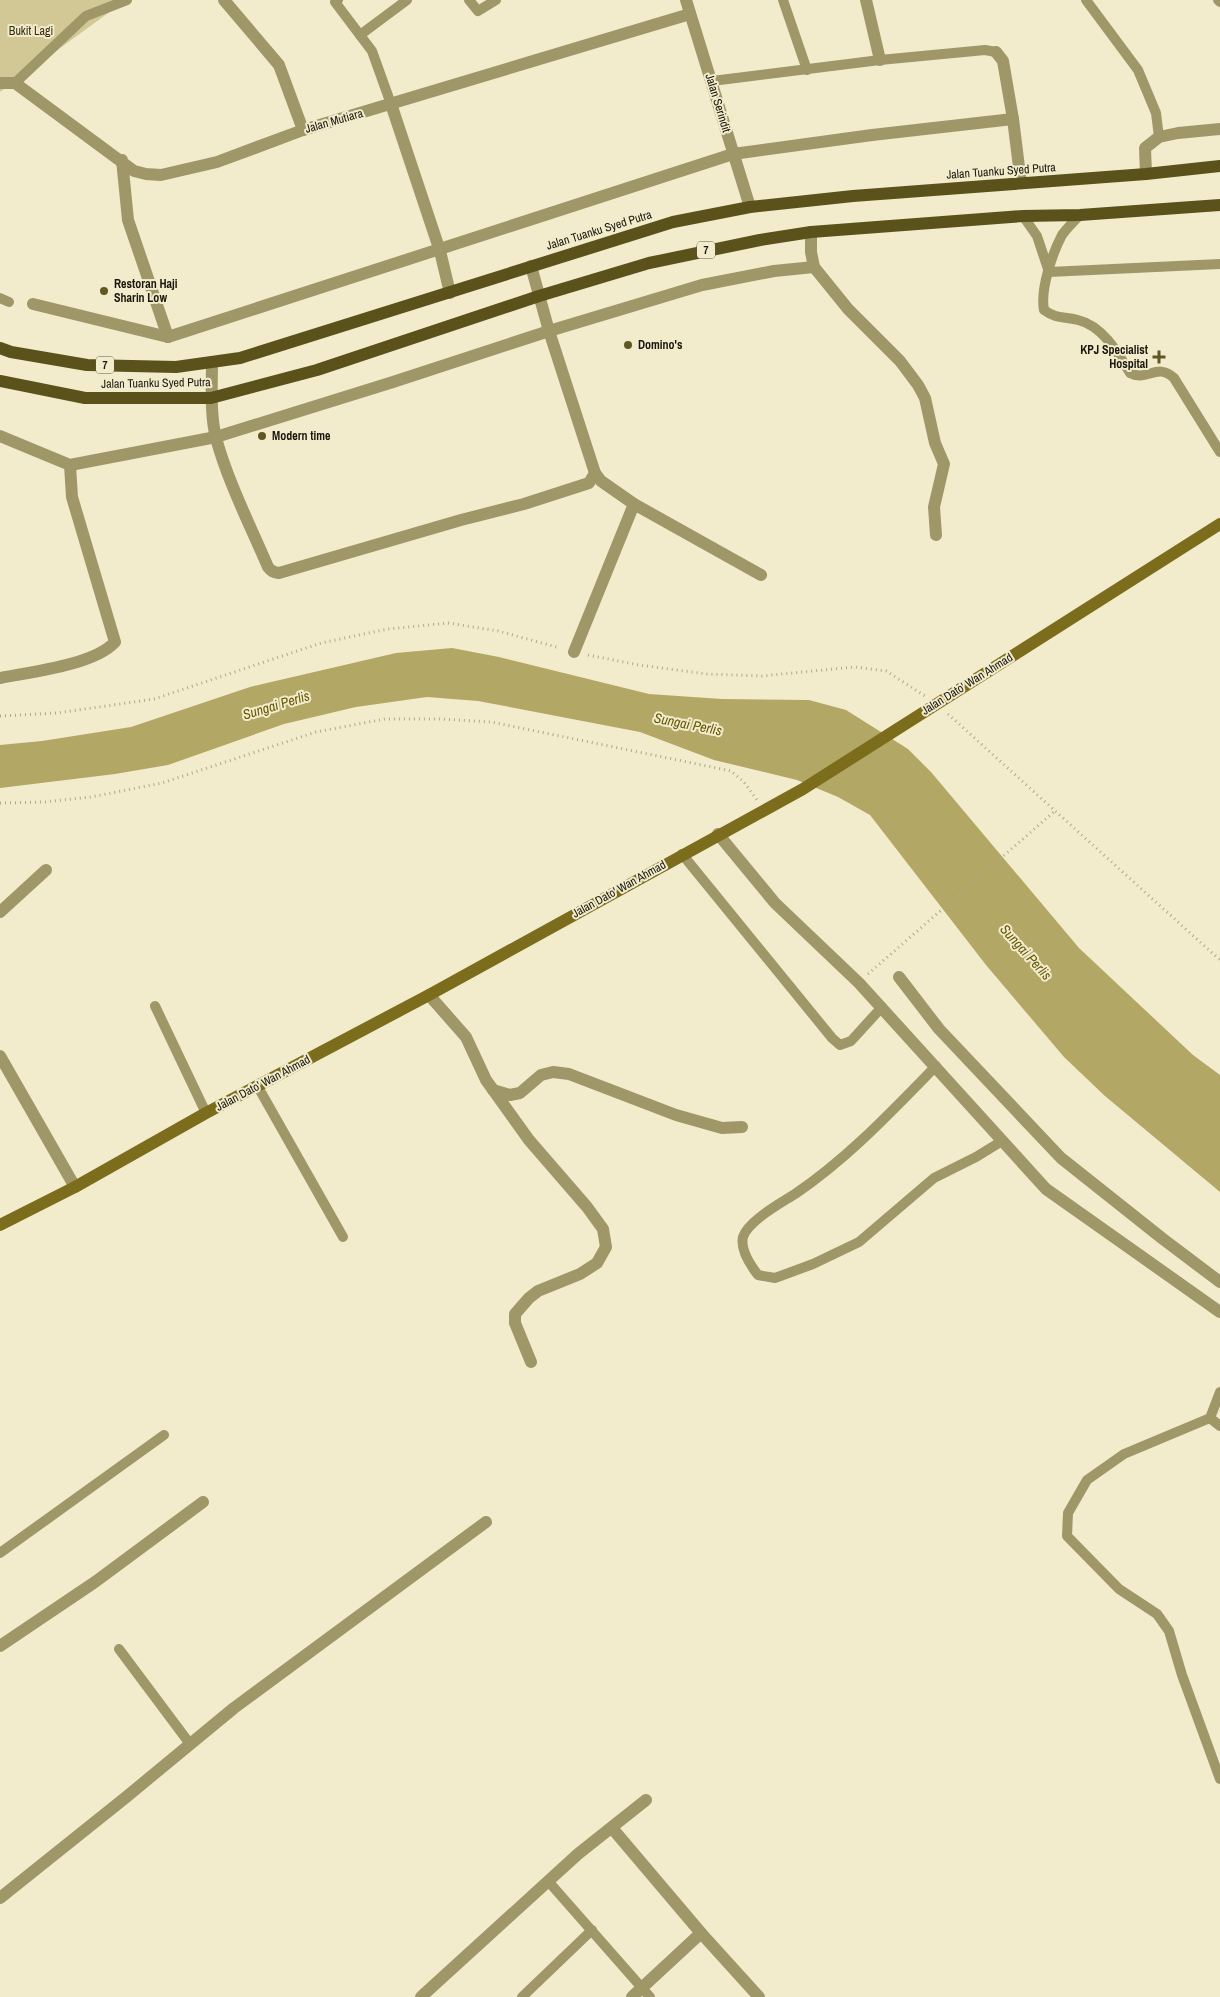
<svg xmlns="http://www.w3.org/2000/svg" width="1220" height="1997" font-family="'Archivo Narrow',sans-serif">
<style>
.green{fill:#d2c895}
.water{fill:#b3a766}
.lines{fill:none;stroke-linecap:round;stroke-linejoin:round}
.path{stroke:#aea990;stroke-width:3;stroke-dasharray:1 4;stroke-linecap:butt}
.lane{stroke:#a09768;stroke-width:10}
.street{stroke:#a09768;stroke-width:12}
.secondary{stroke:#7c6d1c;stroke-width:12}
.primary{stroke:#5b511a;stroke-width:12}
.poi-dot{fill:#615723;stroke:#f2eccd;stroke-width:2}
.labels{text-anchor:middle;dominant-baseline:central;stroke-width:4;stroke-linejoin:round;paint-order:stroke}
.shield{fill:#f2eccd;stroke:#5a5746;stroke-width:1}
.shield-label{font-size:11px;font-weight:bold;fill:#19170c}
.park-label{font-size:12px;fill:#322c0e;stroke:#f2eccd}
.street-label{font-size:12px;fill:#19170c;stroke:#f2eccd}
.poi-label{font-size:12px;font-weight:bold;fill:#19170c;stroke:#f2eccd;text-anchor:start}
.water-label{font-size:14px;font-style:italic;fill:#655704;stroke:#f2eccd}
</style>
<rect width="100%" height="100%" fill="#f2eccd"/>
<polygon class="green" points="0,0 126,0 0,92"/>
<polygon class="water" points="452,648 499,657 649,694 722,699 809,700 846,710 908,749 931,772 1079,948 1193,1055 1220,1075 1220,1192 1105,1096 1064,1057 986,965 870,815 838,797 797,780 714,760 640,732 478,701 427,697 356,707 284,724 168,765 115,774 0,788 0,745 42,741 131,727 250,687 396,653"/>
<g class="lines">
<g class="path">
<polyline points="588,655 639,665 707,674 762,676 854,667 886,671 925,696"/>
<polyline points="948,714 1220,960"/>
<polyline points="0,716 57,713 154,699 321,643 388,629 448,623 498,631 560,648"/>
<polyline points="0,803 44,802 91,797 162,783 316,732 385,719 440,719 491,722 731,771 744,782 757,800"/>
<polyline points="868,974 1055,811"/>
</g>
<g class="lane">
<polyline points="338,0 335,2 372,51 391,104"/>
<polyline points="469,0 478,11 496,0"/>
<polyline points="783,0 807,70"/>
<polyline points="1086,0 1138,70 1156,113 1159,137"/>
<polyline points="1218,0 1220,2"/>
<polyline points="360,35 407,0"/>
<polyline points="712,81 880,60 985,50 996,52"/>
<polyline points="15,83 86,16 127,0"/>
<path d="M1080,215C1074,221 1067,228 1062,235C1052,254 1040,290 1044,310C1058,320 1063,316 1078,320C1103,326 1118,353 1130,373C1147,382 1157,362 1174,378L1220,452"/>
<polyline points="1023,216 1037,236 1049,272"/>
<polyline points="1049,272 1220,264"/>
<polyline points="0,298 9,302"/>
<polyline points="682,854 832,1038 840,1045 851,1041 882,1007"/>
<polyline points="155,1006 206,1113"/>
<path d="M936,1066C891,1112 848,1158 795,1194C781,1203 748,1221 743,1237C740,1250 751,1266 758,1275L775,1278L813,1264L859,1242L934,1178L976,1157L1002,1141"/>
<polyline points="258,1087 343,1237"/>
<polyline points="1220,1392 1210,1418 1124,1454 1087,1480 1068,1513 1067,1536 1119,1589 1157,1614 1169,1631 1182,1675 1220,1779"/>
<polyline points="1210,1418 1220,1426"/>
<polyline points="0,1553 164,1435"/>
<polyline points="119,1649 190,1744"/>
<polyline points="548,1881 650,1997"/>
<polyline points="522,1997 592,1930"/>
</g>
<g class="street">
<polyline points="224,0 279,65 303,130"/>
<polyline points="686,0 750,207"/>
<polyline points="866,0 880,60"/>
<polyline points="996,52 1003,61 1013,119 1021,183"/>
<polyline points="0,83 15,83 134,171 146,174 161,175 217,162 303,130 690,14"/>
<polyline points="391,104 440,251 450,293"/>
<polyline points="122,160 128,220 168,337"/>
<polyline points="1146,174 1145,148 1159,137 1178,133 1220,129"/>
<polyline points="811,232 811,252 814,267 848,309 900,361 918,385 925,398 935,443 944,464 934,507 936,535"/>
<polyline points="531,266 549,331 595,473 601,481 634,504 761,575"/>
<polyline points="33,304 168,337 733,154 872,135 1013,119"/>
<path d="M212,362C212,386 210,414 216,438C228,482 250,525 268,567C271,571 273,572 279,573L461,520L524,504L589,483L595,473"/>
<polyline points="0,436 70,465 216,437 393,382 549,331 702,285 774,271 814,267"/>
<polyline points="574,652 634,504"/>
<path d="M0,678C31,672 94,665 115,642L72,497L70,465"/>
<polyline points="718,834 775,903 859,983 1046,1189 1220,1312"/>
<polyline points="0,912 46,870"/>
<polyline points="899,977 939,1029 1061,1158 1163,1239 1220,1282"/>
<polyline points="429,995 466,1037 486,1080 529,1140 587,1207 603,1229 606,1247 597,1263 580,1274 538,1291 529,1298 515,1314 515,1323 531,1362"/>
<polyline points="0,1056 75,1187"/>
<polyline points="493,1090 510,1095 520,1093 541,1075 553,1072 569,1074 676,1115 722,1128 742,1127"/>
<polyline points="0,1646 95,1582 203,1502"/>
<polyline points="612,1828 701,1933 759,1997"/>
<polyline points="0,1898 125,1798 234,1708 486,1522"/>
<polyline points="421,1997 578,1854 646,1800"/>
<polyline points="632,1997 701,1933"/>
</g>
<polyline class="secondary" points="0,1225 75,1187 206,1113 429,995 803,789 1220,524"/>
<g class="primary">
<polyline points="0,348 11,352 87,365 176,367 240,358 673,222 750,207 853,196 1146,174 1220,166"/>
<polyline points="0,381 85,398 211,398 317,370 539,296 649,263 760,240 811,232 1023,216 1080,215 1220,205"/>
</g>
</g>
<g class="poi-dot">
<circle cx="104" cy="291" r="5"/>
<circle cx="628" cy="345" r="5"/>
<path d="M1156.5 349.5h5v5h5v5h-5v5h-5v-5h-5v-5h5z"/>
<circle cx="262" cy="436" r="5"/>
</g>
<g class="labels">
<g class="shield">
<rect x="697" y="241.5" width="18" height="17" rx="4"/>
<rect x="96" y="356.5" width="18" height="17" rx="4"/>
</g>
<g class="shield-label">
<text x="706" y="250">7</text>
<text x="105" y="365">7</text>
</g>
<g class="park-label">
<text x="31" y="31">Bukit Lagi</text>
</g>
<g class="street-label">
<text transform="translate(718 103) rotate(73)">Jalan Serindit</text>
<text transform="translate(334 121) rotate(-16)">Jalan Mutiara</text>
<text transform="translate(1001 171) rotate(-4)">Jalan Tuanku Syed Putra</text>
<text transform="translate(599 230) rotate(-17)">Jalan Tuanku Syed Putra</text>
<text transform="translate(156 383) rotate(-1)">Jalan Tuanku Syed Putra</text>
<text transform="translate(967 684) rotate(-32)">Jalan Dato' Wan Ahmad</text>
<text transform="translate(619 889) rotate(-29)">Jalan Dato' Wan Ahmad</text>
<text transform="translate(263 1083) rotate(-28)">Jalan Dato' Wan Ahmad</text>
</g>
<g class="poi-label">
<text x="114" y="284">Restoran Haji<tspan x="114" dy="14">Sharin Low</tspan></text>
<text x="638" y="345">Domino's</text>
<text x="1148" y="350" text-anchor="end">KPJ Specialist<tspan x="1148" dy="14">Hospital</tspan></text>
<text x="272" y="436">Modern time</text>
</g>
<g class="water-label">
<text transform="translate(276 705) rotate(-17)">Sungai Perlis</text>
<text transform="translate(688 724) rotate(11)">Sungai Perlis</text>
<text transform="translate(1026 952) rotate(48)">Sungai Perlis</text>
</g>
</g>
</svg>
